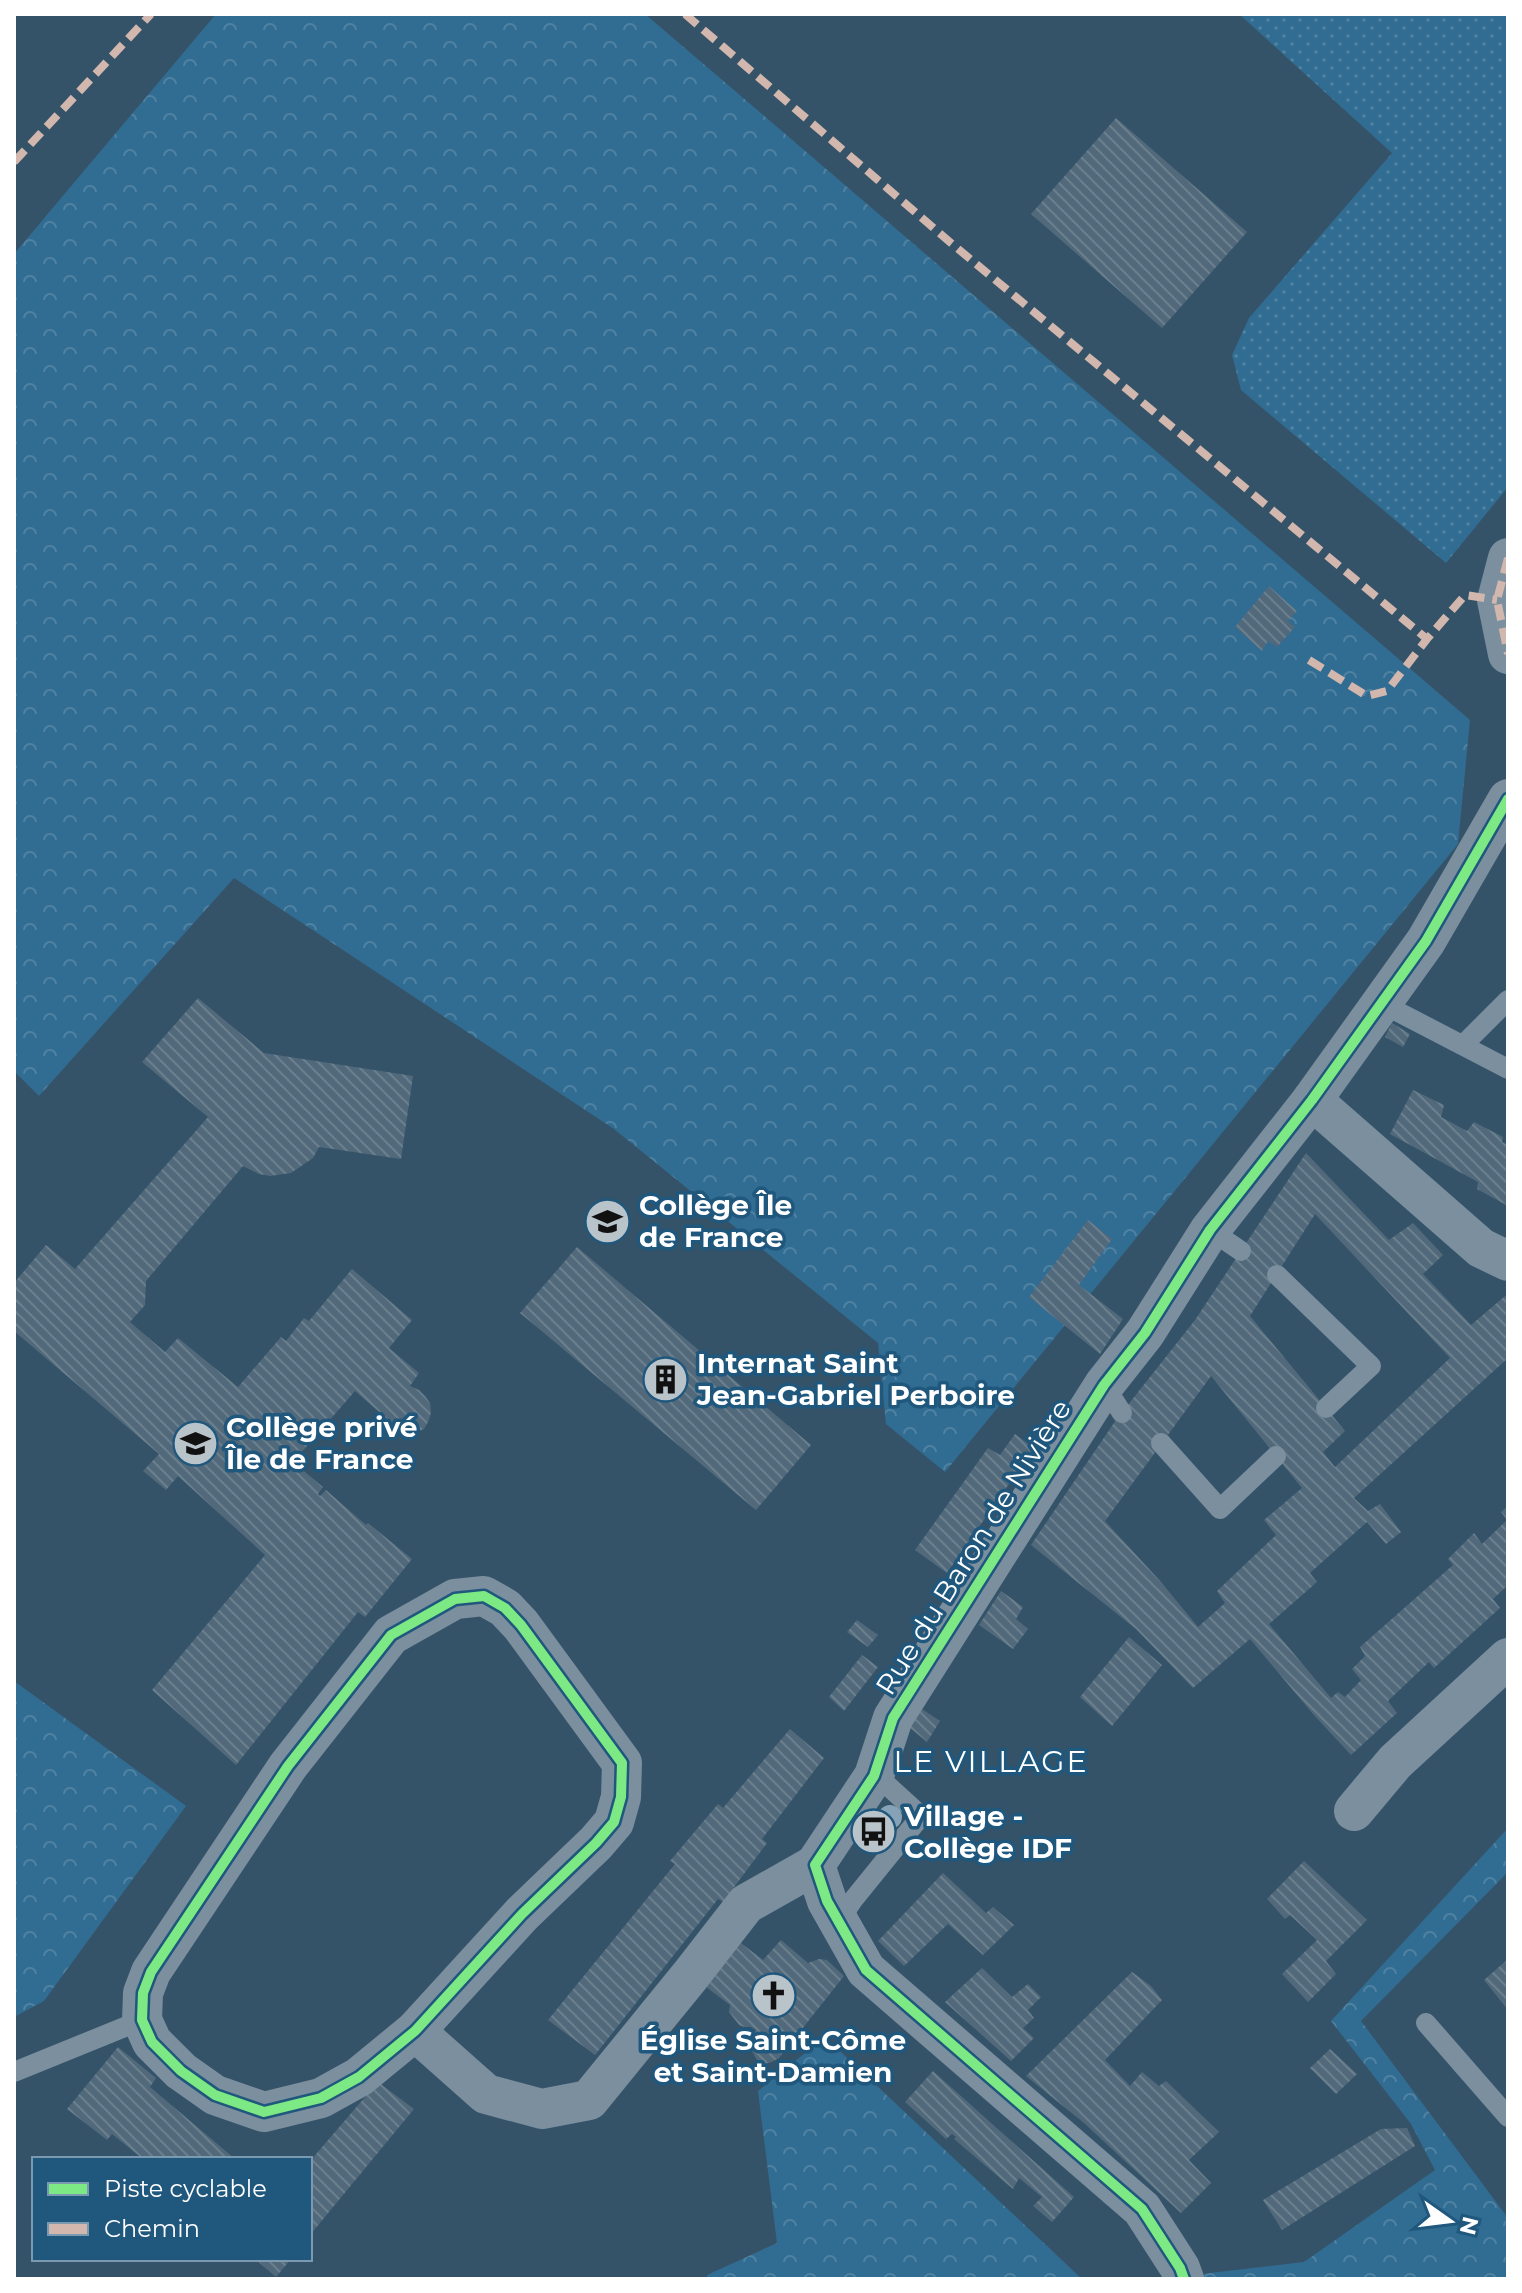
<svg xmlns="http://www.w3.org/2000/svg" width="1522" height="2293" font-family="Montserrat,sans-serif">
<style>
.grass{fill:url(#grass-dots)}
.forest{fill:url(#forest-crowns)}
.building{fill:url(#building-back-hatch);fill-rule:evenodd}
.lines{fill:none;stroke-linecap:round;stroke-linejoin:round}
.lane{stroke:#7b8f9f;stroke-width:20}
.street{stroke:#7b8f9f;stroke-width:40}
.quiet{stroke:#d1b7ad;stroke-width:8;stroke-dasharray:16 8;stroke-linecap:butt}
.cycleway-casing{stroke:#20577d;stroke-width:15}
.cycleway{stroke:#7ce984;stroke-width:10}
.tree{fill:#85a2b6}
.labels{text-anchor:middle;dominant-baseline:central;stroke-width:7;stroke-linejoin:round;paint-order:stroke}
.poi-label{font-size:28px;font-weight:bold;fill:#fff;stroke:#20577d;text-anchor:start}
.street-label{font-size:28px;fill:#fff;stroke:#20577d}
.neighbourhood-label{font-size:30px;letter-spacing:2px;fill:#fff;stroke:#20577d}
</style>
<defs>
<pattern id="grass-dots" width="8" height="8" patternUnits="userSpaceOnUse" patternTransform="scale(2)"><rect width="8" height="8" fill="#316c92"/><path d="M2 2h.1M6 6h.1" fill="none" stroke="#5082a2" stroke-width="1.8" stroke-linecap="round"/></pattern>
<pattern id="forest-crowns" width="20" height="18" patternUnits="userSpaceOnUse" patternTransform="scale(2)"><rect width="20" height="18" fill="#316c92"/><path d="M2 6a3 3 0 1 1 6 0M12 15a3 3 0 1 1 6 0" fill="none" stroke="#5082a2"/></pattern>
<pattern id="building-back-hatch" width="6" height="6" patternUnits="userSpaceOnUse" patternTransform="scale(2)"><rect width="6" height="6" fill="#51697a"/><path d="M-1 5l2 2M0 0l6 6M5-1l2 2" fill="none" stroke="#6b808e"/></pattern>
</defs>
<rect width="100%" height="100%" fill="#355368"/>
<polygon class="grass" points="1239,14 1508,14 1508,487 1446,563 1241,390 1232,355 1249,318 1392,153"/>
<g class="forest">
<polygon points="216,14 645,14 1470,720 1458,844 945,1472 886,1424 878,1343 614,1129 234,878 39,1096 14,1071 14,254"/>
<polygon points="14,1681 186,1806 44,2001 14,2017"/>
<polygon points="1508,1828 1508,1872 1361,2021 1508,2218 1508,2279 1159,2279 1304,2262 1435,2170 1411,2124 1331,2021"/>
<polygon points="825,2037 1082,2279 708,2279 707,2275 777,2243 758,2091"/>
</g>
<g class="building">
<polygon points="1116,118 1247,232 1162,328 1031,214"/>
<polygon points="1269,586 1297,611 1288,621 1295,627 1277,647 1268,641 1262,651 1235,627"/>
<polygon points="198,998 264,1053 413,1076 401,1159 319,1147 313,1158 291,1173 270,1176 259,1174 243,1166 146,1281 145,1305 130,1322 165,1352 178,1338 238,1387 281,1337 286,1341 304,1318 309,1321 352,1269 412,1320 389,1348 419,1373 410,1386 419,1390 425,1396 430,1403 431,1412 429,1420 424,1429 415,1433 400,1433 394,1430 385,1417 355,1391 293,1462 323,1487 318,1494 320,1496 326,1490 366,1525 368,1523 412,1559 365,1617 358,1612 236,1765 152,1690 265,1555 178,1476 166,1490 143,1471 159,1454 14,1331 14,1283 46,1245 75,1269 208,1117 142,1062"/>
<polygon points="1392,1023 1410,1034 1403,1047 1385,1037"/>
<polygon points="1413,1090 1444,1105 1441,1117 1467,1131 1474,1122 1503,1137 1502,1142 1508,1145 1508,1206 1477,1189 1478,1182 1390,1134"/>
<path d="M1306,1153L1389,1240L1413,1223L1443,1255L1423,1274L1471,1325L1505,1296L1508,1298V1358L1354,1498L1368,1511L1380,1504L1401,1532L1386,1544L1367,1522L1310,1573L1317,1582L1269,1624L1331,1698L1338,1692L1345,1697L1361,1680L1352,1669L1365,1656L1360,1647L1453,1565L1448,1559L1474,1533L1482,1544L1507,1520L1501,1512L1508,1506V1585L1493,1599L1500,1608L1434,1668L1429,1662L1388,1701L1397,1713L1351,1755L1313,1714L1250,1639L1193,1688L1136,1629L1031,1545L1116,1420L1195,1320ZM1315,1214L1450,1358L1335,1467L1323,1452L1345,1431L1250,1316ZM1211,1376L1302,1488L1264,1520L1276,1535L1217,1591L1225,1603L1198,1627L1161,1582L1105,1521Z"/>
<polygon points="1088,1220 1112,1239 1079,1285 1123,1319 1100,1354 1029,1297"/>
<polygon points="577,1247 811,1445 756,1510 520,1313"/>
<polygon points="1015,1434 1034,1448 947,1573 915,1550 988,1448 1000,1455"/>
<polygon points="1001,1591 1023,1607 1016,1619 1028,1629 1013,1649 979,1625"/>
<polygon points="857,1620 878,1635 868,1647 847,1632"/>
<polygon points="1129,1637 1162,1665 1112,1726 1080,1697"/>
<polygon points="862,1655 878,1667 844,1711 829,1697"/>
<polygon points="922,1709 940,1721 927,1742 909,1727"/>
<polygon points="790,1729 824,1758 762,1839 767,1843 723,1902 718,1899 595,2055 548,2020 675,1864 670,1861 718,1804 723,1808"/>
<polygon points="1304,1861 1367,1920 1326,1961 1336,1974 1308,2002 1282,1974 1317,1940 1290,1915 1285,1919 1267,1899"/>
<polygon points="943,1873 986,1913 993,1907 1014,1925 983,1955 948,1924 904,1966 878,1941"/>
<polygon points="737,1940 763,1960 781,1940 808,1963 819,1959 827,1960 844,1976 779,2058 772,2062 764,2064 757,2060 752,2051 752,2040 750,2038 756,2030 751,2027 744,2027 739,2025 729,2012 730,2005 702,1984"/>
<polygon points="1508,1959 1508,2010 1484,1980"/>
<polygon points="982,1968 1012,1997 1028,1984 1041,1997 1028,2010 1034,2018 1023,2028 1034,2038 1011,2061 945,2002"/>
<polygon points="1132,1972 1151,1986 1162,2000 1105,2060 1130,2086 1142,2072 1159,2086 1166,2081 1219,2132 1189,2160 1211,2183 1181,2213 1084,2123 1026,2076"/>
<polygon points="118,2047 156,2078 150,2087 235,2159 143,2159 112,2134 107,2140 67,2109"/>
<polygon points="1330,2049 1357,2074 1336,2094 1310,2068"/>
<polygon points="933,2071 1074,2197 1052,2222 1033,2206 1042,2197 1019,2178 1013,2189 954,2139 956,2137 952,2134 946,2139 905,2102"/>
<polygon points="378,2082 414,2109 310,2235 310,2161"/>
<polygon points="1407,2128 1415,2146 1282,2230 1263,2200 1381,2129"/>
<polygon points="255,2259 291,2259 276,2277"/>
</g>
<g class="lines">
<g class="lane">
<polyline points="1381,1003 1508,1069"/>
<polyline points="1463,1045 1508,1000"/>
<polyline points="1210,1230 1241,1251"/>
<polyline points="1277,1275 1371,1366 1326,1408"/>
<polyline points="1104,1385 1122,1413"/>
<polyline points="1161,1443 1220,1509 1276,1456"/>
<polyline points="839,1921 853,1900 921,1816 886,1784 874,1776"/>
<polyline points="1426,2023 1508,2117"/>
<polyline points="14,2072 142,2020"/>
</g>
<g class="street">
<polyline points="1508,558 1497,600 1508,654"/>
<polyline points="1312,1100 1481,1248 1508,1261"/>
<polygon points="484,1596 505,1608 521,1625 622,1763 621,1797 614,1822 596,1843 522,1914 415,2031 359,2077 321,2098 264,2112 215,2095 181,2071 152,2042 142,2020 143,1993 151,1972 288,1766 391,1635 455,1599"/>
<polyline points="1354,1811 1395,1762 1508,1658"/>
<polyline points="415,2031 486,2094 542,2109 589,2100 690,1976 746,1904 815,1865"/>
<polyline points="1184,2279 1180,2268 1142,2209 866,1970 827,1901 815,1865 874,1776 893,1718 1104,1385 1145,1333 1210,1230 1312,1100 1426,941 1508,799"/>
</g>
<g class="quiet">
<polyline points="685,14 951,243 1427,639 1465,595 1497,600"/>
<polyline points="14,162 151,14"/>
<polyline points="1508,558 1497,600 1508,654"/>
<polyline points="1309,660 1367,696 1387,691 1427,639"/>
</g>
<defs>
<g id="cycleway">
<polygon points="484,1596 505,1608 521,1625 622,1763 621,1797 614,1822 596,1843 522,1914 415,2031 359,2077 321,2098 264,2112 215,2095 181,2071 152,2042 142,2020 143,1993 151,1972 288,1766 391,1635 455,1599"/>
<polyline points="1184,2279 1180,2268 1142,2209 866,1970 827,1901 815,1865 874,1776 893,1718 1104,1385 1145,1333 1210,1230 1312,1100 1426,941 1508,799"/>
</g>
</defs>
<use href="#cycleway" class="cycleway-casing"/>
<use href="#cycleway" class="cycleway"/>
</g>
<circle class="tree" cx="890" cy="1817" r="12"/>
<defs>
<symbol id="school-disc" viewBox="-11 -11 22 22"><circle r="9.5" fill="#b8c3ca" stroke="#20577d"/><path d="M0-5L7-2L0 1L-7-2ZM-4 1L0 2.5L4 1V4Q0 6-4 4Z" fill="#111"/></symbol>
<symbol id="building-disc" viewBox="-11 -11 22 22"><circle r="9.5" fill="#b8c3ca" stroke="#20577d"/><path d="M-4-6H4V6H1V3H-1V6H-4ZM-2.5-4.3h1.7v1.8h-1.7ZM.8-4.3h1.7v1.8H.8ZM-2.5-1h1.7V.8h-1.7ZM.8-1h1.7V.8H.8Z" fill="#111"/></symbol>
<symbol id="bus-disc" viewBox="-11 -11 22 22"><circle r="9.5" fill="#b8c3ca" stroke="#20577d"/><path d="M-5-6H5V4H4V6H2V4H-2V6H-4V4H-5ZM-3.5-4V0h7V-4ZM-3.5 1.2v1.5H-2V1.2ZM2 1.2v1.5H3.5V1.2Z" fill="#111"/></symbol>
<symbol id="church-disc" viewBox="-11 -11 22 22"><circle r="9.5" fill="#b8c3ca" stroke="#20577d"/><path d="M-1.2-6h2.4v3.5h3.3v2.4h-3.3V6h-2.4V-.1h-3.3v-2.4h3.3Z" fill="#111"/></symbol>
</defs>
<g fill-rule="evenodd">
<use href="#school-disc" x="582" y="1196" width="51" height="51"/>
<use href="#building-disc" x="640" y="1354" width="51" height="51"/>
<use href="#school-disc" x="170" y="1418" width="51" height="51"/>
<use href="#bus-disc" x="848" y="1806" width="51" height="51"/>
<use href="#church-disc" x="748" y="1970" width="51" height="51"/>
</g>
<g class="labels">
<g class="poi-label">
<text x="639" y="1205">Collège Île<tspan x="639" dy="32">de France</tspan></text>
<text x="697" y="1363">Internat Saint<tspan x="697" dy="32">Jean-Gabriel Perboire</tspan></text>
<text x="226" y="1427">Collège privé<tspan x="226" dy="32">Île de France</tspan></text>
<text x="904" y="1816">Village -<tspan x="904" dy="32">Collège IDF</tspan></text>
<text x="773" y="2040" text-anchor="middle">Église Saint-Côme<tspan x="773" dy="32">et Saint-Damien</tspan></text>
</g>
<g class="street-label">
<text transform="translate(973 1547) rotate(-58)">Rue du Baron de Nivière</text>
</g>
<g class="neighbourhood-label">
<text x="991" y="1761">LE VILLAGE</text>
</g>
</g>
<rect width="1522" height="2293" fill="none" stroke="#ffffff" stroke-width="32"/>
<rect x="32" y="2157" width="280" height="104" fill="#20577d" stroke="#799ab1" stroke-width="2"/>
<rect x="48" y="2183" width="40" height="12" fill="#7ce984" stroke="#799ab1" stroke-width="2"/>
<text x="104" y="2197" font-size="24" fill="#ffffff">Piste cyclable</text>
<rect x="48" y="2223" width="40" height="12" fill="#d1b7ad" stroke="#799ab1" stroke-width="2"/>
<text x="104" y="2237" font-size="24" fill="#ffffff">Chemin</text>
<g transform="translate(1450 2221) rotate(104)" stroke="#20577d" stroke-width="6" paint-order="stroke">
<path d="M0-6L14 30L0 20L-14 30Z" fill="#ffffff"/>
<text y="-12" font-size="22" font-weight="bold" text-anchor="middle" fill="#ffffff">N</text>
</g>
</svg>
